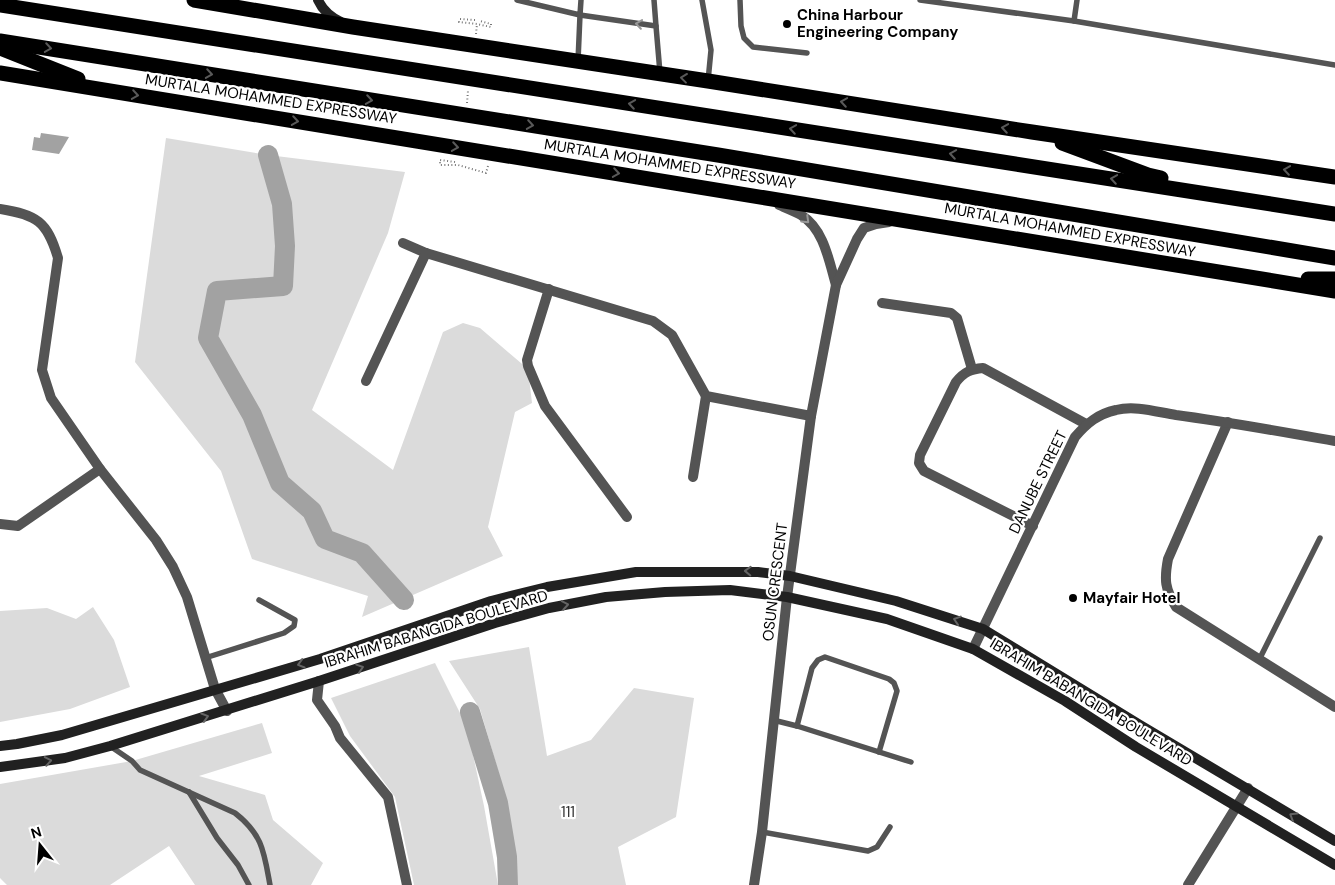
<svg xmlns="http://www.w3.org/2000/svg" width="1335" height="885" font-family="'DM Sans',sans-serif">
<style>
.green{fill:#dbdbdb}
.water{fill:#a2a2a2}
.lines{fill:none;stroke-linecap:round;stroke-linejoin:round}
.river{stroke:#a2a2a2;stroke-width:20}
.path{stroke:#767676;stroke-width:2;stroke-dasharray:1 2.5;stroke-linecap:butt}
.lane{stroke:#545454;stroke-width:5.5}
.street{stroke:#545454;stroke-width:10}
.secondary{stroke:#212121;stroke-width:10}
.highway{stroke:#000;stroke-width:15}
.oneway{stroke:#989898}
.oneway2{stroke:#595959}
.oneway3{stroke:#646464}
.poi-dot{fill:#000;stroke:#fff;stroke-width:2}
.labels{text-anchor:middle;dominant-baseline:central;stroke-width:4.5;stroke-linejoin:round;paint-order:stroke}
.poi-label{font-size:15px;font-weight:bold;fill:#000;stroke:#fff;text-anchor:start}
.street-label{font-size:15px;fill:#000;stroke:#fff}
.park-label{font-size:15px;fill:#323232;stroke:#fff}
</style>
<rect width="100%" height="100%" fill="#fff"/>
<g class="green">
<polygon points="166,138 268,155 405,172 388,233 312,410 393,470 443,332 463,323 480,328 528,369 532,403 515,412 488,527 503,556 362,617 368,596 252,559 221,471 135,362"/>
<polygon points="93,607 114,640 130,687 70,709 0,722 0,611 47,608 76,619"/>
<polygon points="529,647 547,756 591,740 634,688 694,698 676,817 618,847 626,885 518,885 506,798 480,709 449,661"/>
<polygon points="435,663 467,727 484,806 498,885 414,885 395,797 350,736 331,698"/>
<polygon points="262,723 272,753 199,776 265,795 273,820 323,863 311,885 195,885 169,846 110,885 7,885 0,878 0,784 132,761"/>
</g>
<polygon class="water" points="41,133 69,137 59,154 32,150 34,137 40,138"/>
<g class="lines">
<g class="river">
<polyline points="268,155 282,204 285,246 283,286 217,291 208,338 252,415 280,483 312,511 325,539 362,553 404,600"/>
<polyline points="470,712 498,803 507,857 508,885"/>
</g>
<g class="path">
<polyline points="475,20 460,19 459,22 477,24 491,27 491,24 480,21"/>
<polyline points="476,34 477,24"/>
<polyline points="467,103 468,91"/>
<polyline points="455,162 440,160 440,165 458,165 486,173 488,166"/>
</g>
<g class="lane">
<polyline points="517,0 580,15 581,0"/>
<polyline points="654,0 656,26"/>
<polyline points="702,0 711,50 708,81"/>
<polyline points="740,0 741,26 744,38 753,47 807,53"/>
<polyline points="920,0 1074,21 1335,65"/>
<polyline points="1074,21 1077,0"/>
<polyline points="578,61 580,15 656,26 660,73"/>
<polyline points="205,658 284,633 294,626 295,620 259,600"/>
<polyline points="1259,660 1320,538"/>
<polyline points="773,720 797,726 911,762"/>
<polyline points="797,726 812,668 818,660 825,657 889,679 894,683 897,691 879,752"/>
<path d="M110,746L132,761L140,770L235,813C263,835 264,852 270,885"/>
<polyline points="189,792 217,838 238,865 249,885"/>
<polyline points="762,832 868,851 877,847 890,827"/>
</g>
<g class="street">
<path d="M779,205C786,208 794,211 801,215C824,229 829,261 836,285"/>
<path d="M0,209C37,215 47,221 58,258L42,370L51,398L100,469L156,540L173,567L187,597L215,689L227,711"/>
<polyline points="403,243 426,253 653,321 672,335 706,396 811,416"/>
<polyline points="549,289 527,360 528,366 545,406 627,517"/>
<polyline points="882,303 951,313 957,318 972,369"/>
<polyline points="366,381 426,253"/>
<path d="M1228,422L1168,559C1164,580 1165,589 1176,607L1335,707"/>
<polyline points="693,477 706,396"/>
<polyline points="0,524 18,526 100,469"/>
<path d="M1033,526L924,471L919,463L920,455L956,382C964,372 971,369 983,368L1086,424"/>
<path d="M973,649L1075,437C1087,423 1098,414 1116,410C1135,405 1157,412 1176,415C1229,422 1282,432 1335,441"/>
<polyline points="319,681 317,700 335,726 340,738 388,797 407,885"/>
<polyline points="754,885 762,832 787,597 811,416 836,285 857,239 864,228 876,224 889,222"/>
<polyline points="1188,885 1248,788"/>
</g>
<g class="secondary">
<path d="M318,0C323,11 330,17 341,22"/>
<polyline points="0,746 17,744 62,735 320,659 491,601 547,587 636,572 758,572 790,576 896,601 983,629 1140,725 1335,841"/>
<polyline points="0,767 65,758 110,746 319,681 495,623 549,608 606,597 665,592 730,590 787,597 887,619 973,649 1065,701 1136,747 1335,865"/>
</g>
<g class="highway">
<polyline points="194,0 353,27 708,81 1032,132 1335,177"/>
<polyline points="0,5 1335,214"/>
<polyline points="0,41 718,155 1335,258"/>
<polyline points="0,48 78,79"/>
<polyline points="0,73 1335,291"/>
<polyline points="1062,143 1148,175 1161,178"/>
<polyline points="1308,279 1335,279"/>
</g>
</g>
<defs><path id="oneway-chevron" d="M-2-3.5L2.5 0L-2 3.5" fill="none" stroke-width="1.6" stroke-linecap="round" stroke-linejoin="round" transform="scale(1.25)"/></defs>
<g class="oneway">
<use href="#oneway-chevron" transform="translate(639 24) rotate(-172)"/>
<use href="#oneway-chevron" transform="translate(806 220) rotate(44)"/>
</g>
<g class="oneway2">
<use href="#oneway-chevron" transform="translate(48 48) rotate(9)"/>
<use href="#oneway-chevron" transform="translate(209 74) rotate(9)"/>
<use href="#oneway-chevron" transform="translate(684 78) rotate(-173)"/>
<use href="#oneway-chevron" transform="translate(135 95) rotate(9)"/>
<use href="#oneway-chevron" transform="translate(369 100) rotate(9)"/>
<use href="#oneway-chevron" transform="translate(844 102) rotate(-171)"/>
<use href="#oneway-chevron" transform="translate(632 104) rotate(-171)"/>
<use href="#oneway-chevron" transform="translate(295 121) rotate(9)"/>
<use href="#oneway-chevron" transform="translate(530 125) rotate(9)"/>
<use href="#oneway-chevron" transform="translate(1005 128) rotate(-171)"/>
<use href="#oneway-chevron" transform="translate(793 129) rotate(-171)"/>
<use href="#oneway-chevron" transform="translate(455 147) rotate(9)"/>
<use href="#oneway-chevron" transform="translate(953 154) rotate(-171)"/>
<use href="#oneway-chevron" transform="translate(1287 170) rotate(-172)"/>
<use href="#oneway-chevron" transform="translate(616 173) rotate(9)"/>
<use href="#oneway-chevron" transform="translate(1114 179) rotate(-171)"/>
</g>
<g class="oneway3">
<use href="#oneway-chevron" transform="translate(748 571) rotate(-178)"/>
<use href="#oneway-chevron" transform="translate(565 605) rotate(-10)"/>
<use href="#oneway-chevron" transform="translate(957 620) rotate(-162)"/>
<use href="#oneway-chevron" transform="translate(301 664) rotate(164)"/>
<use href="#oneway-chevron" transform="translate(360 668) rotate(-18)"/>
<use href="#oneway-chevron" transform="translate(205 717) rotate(-17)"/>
<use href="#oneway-chevron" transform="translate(48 761) rotate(-10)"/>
<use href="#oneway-chevron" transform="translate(1293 816) rotate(-148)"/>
</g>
<g class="poi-dot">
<circle cx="787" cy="24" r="5"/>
<circle cx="1073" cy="598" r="5"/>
</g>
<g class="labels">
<g class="poi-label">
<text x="797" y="15">China Harbour<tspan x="797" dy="17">Engineering Company</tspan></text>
<text x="1083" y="598">Mayfair Hotel</text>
</g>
<g class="street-label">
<text transform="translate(271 99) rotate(9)">MURTALA MOHAMMED EXPRESSWAY</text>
<text transform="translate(670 164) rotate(9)">MURTALA MOHAMMED EXPRESSWAY</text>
<text transform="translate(1070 230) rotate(10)">MURTALA MOHAMMED EXPRESSWAY</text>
<text transform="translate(1038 482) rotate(-64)">DANUBE STREET</text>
<text transform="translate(775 582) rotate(-83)">OSUN CRESCENT</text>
<text transform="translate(436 629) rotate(-17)">IBRAHIM BABANGIDA BOULEVARD</text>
<text transform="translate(1091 702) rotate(31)">IBRAHIM BABANGIDA BOULEVARD</text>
</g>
<g class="park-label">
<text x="568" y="812">111</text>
</g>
</g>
<g transform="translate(40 845) rotate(343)" stroke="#ffffff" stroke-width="4" paint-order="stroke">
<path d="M0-4L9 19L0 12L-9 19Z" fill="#000000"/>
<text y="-8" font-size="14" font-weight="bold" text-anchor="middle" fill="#000000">N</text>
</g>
</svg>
